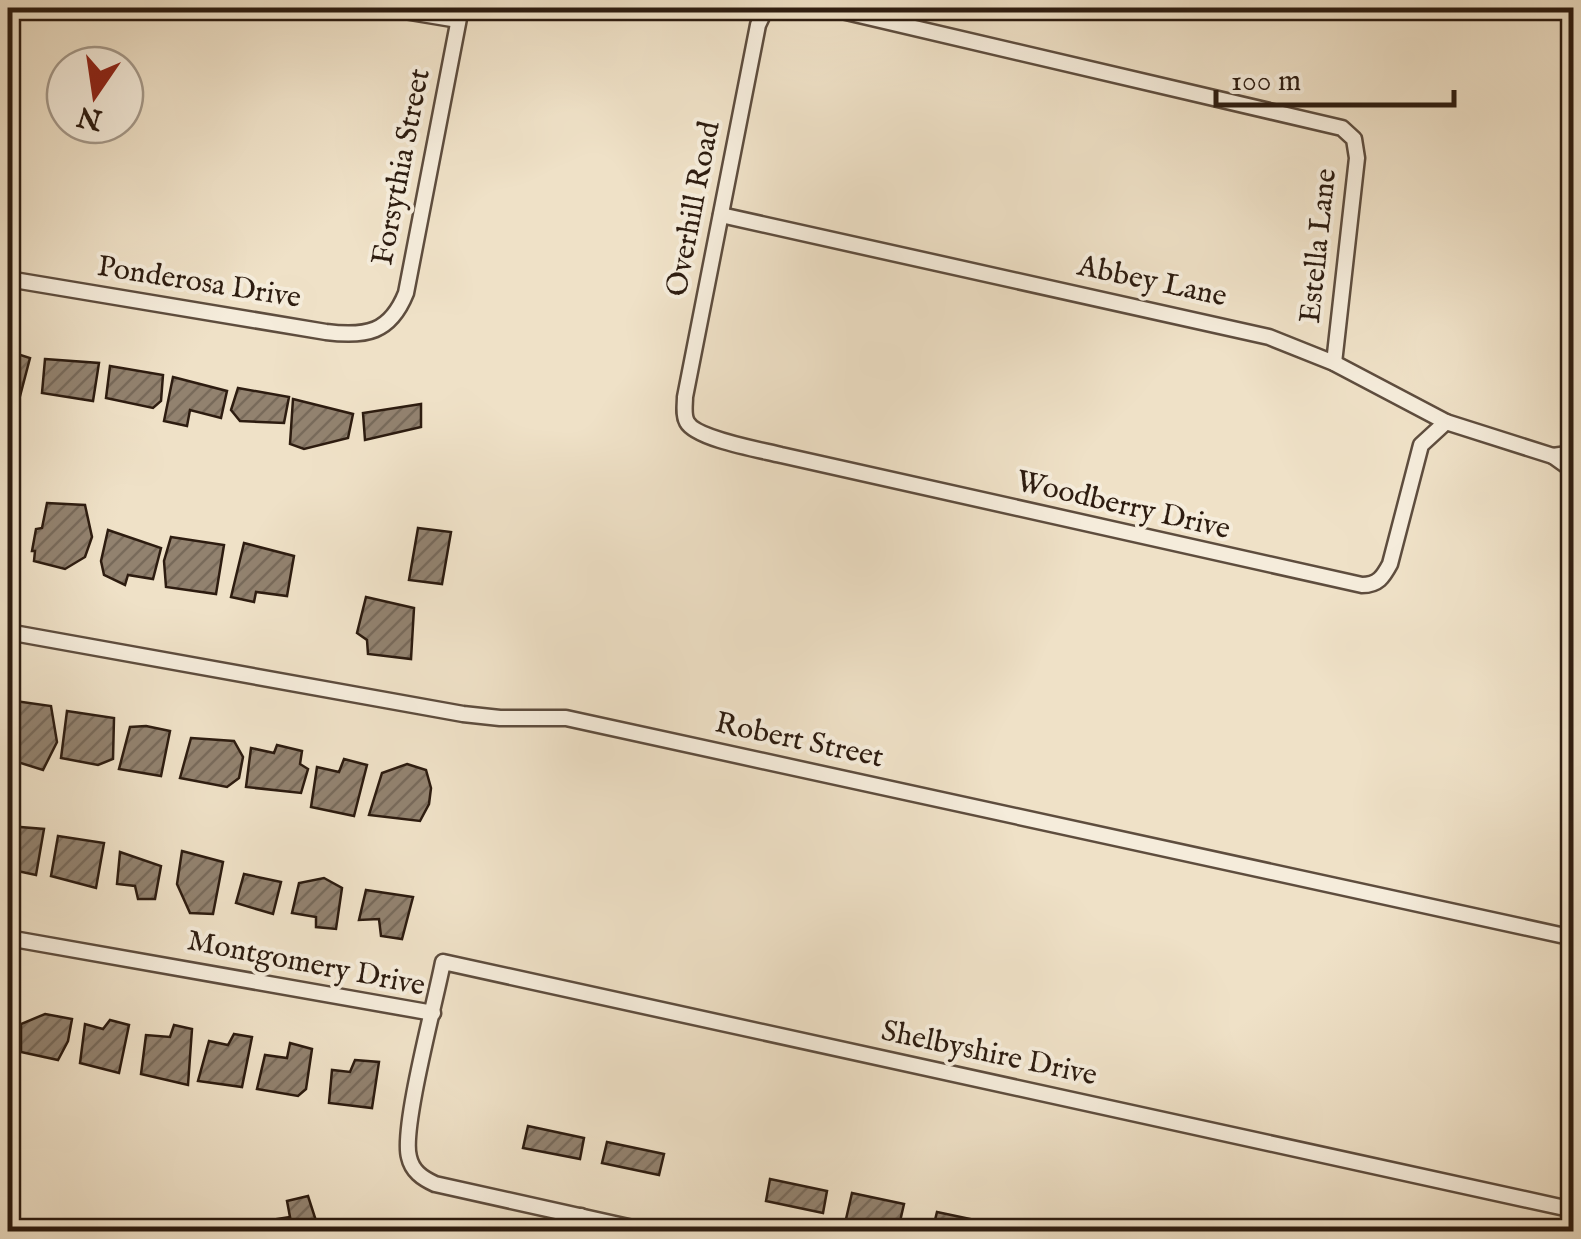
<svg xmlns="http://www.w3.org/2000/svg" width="1581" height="1239" font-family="'IM FELL English',serif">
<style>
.building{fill:url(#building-hatch);stroke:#2d1c10;stroke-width:2.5}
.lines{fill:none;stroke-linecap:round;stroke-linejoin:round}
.minor-casing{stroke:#5e4d3e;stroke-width:19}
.minor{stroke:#f5ecdb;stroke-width:14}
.labels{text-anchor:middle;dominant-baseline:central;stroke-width:8;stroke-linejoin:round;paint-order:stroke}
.street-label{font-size:30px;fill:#2d1c10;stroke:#f5ecdb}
</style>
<defs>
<pattern id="building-hatch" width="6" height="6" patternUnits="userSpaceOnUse" patternTransform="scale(2.5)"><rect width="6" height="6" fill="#92826f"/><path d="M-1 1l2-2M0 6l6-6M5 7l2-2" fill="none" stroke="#786a5a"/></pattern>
</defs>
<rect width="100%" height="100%" fill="#efe1c7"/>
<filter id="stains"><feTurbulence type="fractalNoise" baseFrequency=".002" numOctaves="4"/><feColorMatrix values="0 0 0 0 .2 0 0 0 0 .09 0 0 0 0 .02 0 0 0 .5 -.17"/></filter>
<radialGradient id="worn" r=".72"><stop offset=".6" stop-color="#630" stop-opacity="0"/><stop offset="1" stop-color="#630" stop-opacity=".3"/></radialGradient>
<g class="building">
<polygon points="8,351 30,358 19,400 8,397"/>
<polygon points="45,359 99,363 93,401 42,393"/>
<polygon points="110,366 163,375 161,401 153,408 106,398"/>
<polygon points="173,377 227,391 221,418 190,410 187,426 164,421"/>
<polygon points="238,388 289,397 284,423 240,421 231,410"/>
<polygon points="293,399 353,414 348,438 304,449 290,444"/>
<polygon points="421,404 421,427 365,440 363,413"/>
<polygon points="47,503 85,505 92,537 85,557 65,569 34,561 35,551 32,551 36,529 42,528"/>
<polygon points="418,528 451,532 442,584 409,580"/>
<polygon points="108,530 161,548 153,579 128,575 125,585 104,575 101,561"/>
<polygon points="171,537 224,545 216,594 166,587 164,561"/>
<polygon points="244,543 294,556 287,596 256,592 254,602 231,597"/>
<polygon points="366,597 414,608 411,659 368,654 367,640 357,633"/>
<polygon points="8,700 51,706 57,742 43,770 8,759"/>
<polygon points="67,711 114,718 113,759 98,765 61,758"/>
<polygon points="146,726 170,731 161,776 119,769 130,727"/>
<polygon points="191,738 234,741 243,757 239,778 227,787 180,778"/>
<polygon points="277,745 302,751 300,764 308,769 301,793 246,787 251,748 274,753"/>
<polygon points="344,759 367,765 354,816 311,807 317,767 339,772"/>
<polygon points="407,764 426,770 431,788 429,804 420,821 369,815 382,773"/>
<polygon points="8,826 44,829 36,875 8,869"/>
<polygon points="58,836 104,843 96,888 51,876"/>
<polygon points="182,851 223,862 213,914 190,913 177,884"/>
<polygon points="120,852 161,866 155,899 138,899 135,886 117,884"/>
<polygon points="244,874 281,882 273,914 236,903"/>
<polygon points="324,878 342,888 336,929 316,927 316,917 292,913 299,883"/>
<polygon points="366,890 413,897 402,939 381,936 379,919 359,920"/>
<polygon points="45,1014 72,1019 68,1041 58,1060 21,1052 21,1024"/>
<polygon points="110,1020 129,1025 119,1073 80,1063 85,1024 103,1029"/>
<polygon points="174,1025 192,1029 188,1085 141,1074 146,1035 170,1037"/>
<polygon points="234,1034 252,1037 242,1087 198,1081 209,1041 228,1045"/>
<polygon points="290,1043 312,1049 306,1089 298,1096 257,1089 265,1055 287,1058"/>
<polygon points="355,1060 379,1062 372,1108 329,1103 332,1070 350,1072"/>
<polygon points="528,1126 584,1138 580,1159 523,1148"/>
<polygon points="607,1142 664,1154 659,1175 602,1163"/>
<polygon points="770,1179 827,1191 823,1213 766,1201"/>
<polygon points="852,1193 904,1204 898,1230 846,1219"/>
<polygon points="308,1196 319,1230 280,1232 277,1219 290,1217 287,1201"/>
<polygon points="937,1212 989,1223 987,1232 932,1232"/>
</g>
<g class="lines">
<defs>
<g id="minor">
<polyline points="386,8 458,20"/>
<path d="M766,8L758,25L685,397C685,405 683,415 687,422C696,439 761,450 781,455L1362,585C1378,585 1383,577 1390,564L1421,445L1446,422"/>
<polyline points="829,8 1342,128 1354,139 1357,158 1334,363"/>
<polyline points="721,215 1269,337 1334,363 1446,422 1553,456"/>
<path d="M8,279L326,332C366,337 390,333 406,293L461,8"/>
<polyline points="1574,453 1553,456 1574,471"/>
<polyline points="8,632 463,714 500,718 566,718 1574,938"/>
<polyline points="8,938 433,1013"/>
<polyline points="577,1232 581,1216"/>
<path d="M651,1232L435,1184C422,1178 412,1171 409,1157C401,1129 436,999 443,962L1574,1210"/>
</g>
</defs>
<use href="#minor" class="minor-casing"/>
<use href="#minor" class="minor"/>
</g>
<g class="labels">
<g class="street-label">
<text transform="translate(402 167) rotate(-79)">Forsythia Street</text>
<text transform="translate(694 209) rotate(-79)">Overhill Road</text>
<text transform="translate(1319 246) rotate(-84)">Estella Lane</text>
<text transform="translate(1152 282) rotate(12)">Abbey Lane</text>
<text transform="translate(199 283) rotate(9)">Ponderosa Drive</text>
<text transform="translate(1123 506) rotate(13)">Woodberry Drive</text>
<text transform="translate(799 741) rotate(12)">Robert Street</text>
<text transform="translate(306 964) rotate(11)">Montgomery Drive</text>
<text transform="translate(989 1054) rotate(12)">Shelbyshire Drive</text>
</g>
</g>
<rect width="1581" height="1239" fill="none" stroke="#efe1c7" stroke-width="40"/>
<rect x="10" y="10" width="1561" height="1219" fill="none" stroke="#2d1c10" stroke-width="5"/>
<rect x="20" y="20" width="1541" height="1199" fill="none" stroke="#2d1c10" stroke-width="2.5"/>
<g transform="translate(95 95) rotate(193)"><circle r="48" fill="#f5ecdb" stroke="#a5998a" stroke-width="2.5"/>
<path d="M0-8L18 38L0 25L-18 38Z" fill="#8f2418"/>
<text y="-15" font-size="28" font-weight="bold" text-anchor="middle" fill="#2d1c10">N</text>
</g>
<path d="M1216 90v15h238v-15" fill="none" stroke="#2d1c10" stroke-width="5"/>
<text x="1231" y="90" font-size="30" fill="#2d1c10" stroke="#f5ecdb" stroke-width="8" paint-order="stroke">100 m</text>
<rect width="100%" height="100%" filter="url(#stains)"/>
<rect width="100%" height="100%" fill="url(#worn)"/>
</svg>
